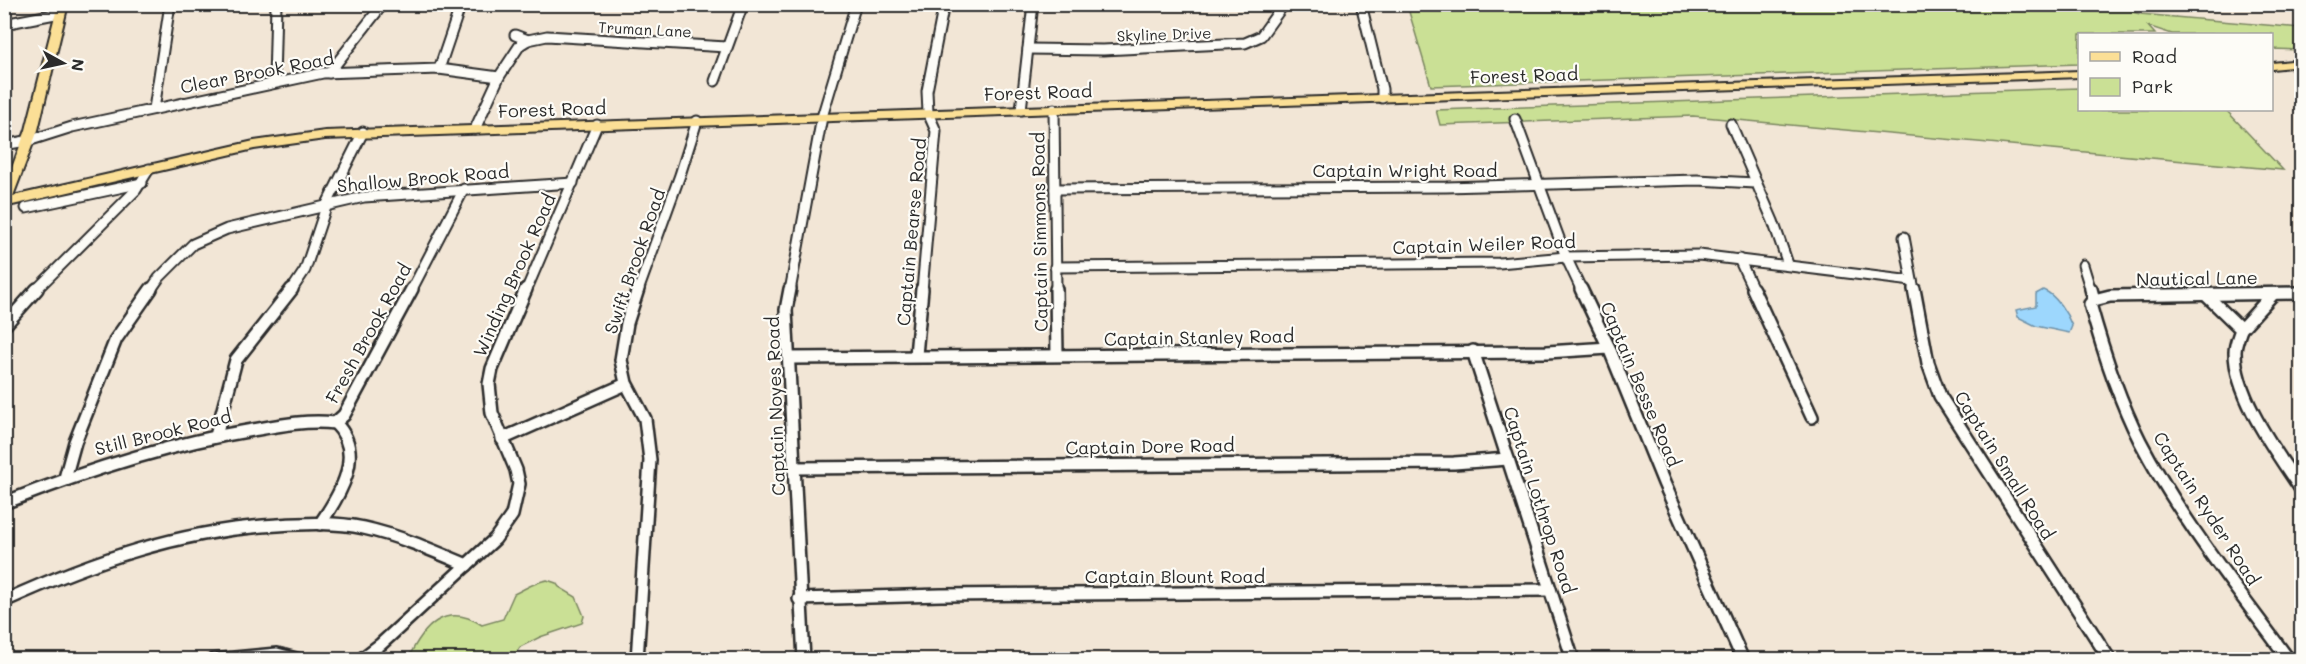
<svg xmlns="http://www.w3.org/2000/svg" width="2306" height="664" font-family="Mali,sans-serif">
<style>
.green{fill:#cae095;stroke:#7a8660;stroke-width:1.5}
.water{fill:#9dd7fd;stroke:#6f92a9;stroke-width:1.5}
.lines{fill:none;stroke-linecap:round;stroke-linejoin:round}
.minor-far1-casing{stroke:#2b2b2b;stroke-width:13}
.minor-casing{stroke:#2b2b2b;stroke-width:16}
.major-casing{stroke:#2b2b2b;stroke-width:4}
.minor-far1{stroke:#fdfcf7;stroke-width:9}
.minor{stroke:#fdfcf7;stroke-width:11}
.major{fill:#fbdf96;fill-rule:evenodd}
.labels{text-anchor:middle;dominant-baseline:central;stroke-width:4.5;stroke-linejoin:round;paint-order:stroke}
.far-street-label{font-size:15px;fill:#2b2b2b;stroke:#fdfcf7}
.street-label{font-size:18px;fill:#2b2b2b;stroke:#fdfcf7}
</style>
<rect width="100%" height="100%" fill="#f2e6d6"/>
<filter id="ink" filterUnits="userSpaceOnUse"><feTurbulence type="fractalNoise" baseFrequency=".0167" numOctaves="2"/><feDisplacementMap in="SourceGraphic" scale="12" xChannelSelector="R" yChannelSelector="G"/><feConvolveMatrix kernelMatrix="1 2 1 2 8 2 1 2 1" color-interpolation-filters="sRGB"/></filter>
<g filter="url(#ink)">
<g class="green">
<polygon points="1407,5 2126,5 2133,12 2140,14 2301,28 2301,50 2272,49 2272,34 2172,34 2148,26 2155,34 2080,34 2079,64 1431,86"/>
<polygon points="2079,88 2080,110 2226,110 2283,170 1693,116 1440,125 1436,110"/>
<path d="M547,580L556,583L559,587L576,597L584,616L582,623L540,637L520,647L512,659H408C423,627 445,601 482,625L503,619L514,594C527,588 532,583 547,580Z"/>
</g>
<path class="water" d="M2043,290C2056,295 2067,313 2072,326L2069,333L2036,326L2018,317L2016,310L2036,306V294Z"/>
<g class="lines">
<defs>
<g id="minor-far1">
<polyline points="1361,4 1382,89 1382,98"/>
<polyline points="4,24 60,13"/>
<polyline points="515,35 528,40 547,36 726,47"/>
<polyline points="1028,49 1103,50 1245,43 1261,36 1284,4"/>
<polyline points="439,69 461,4"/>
<polyline points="329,73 383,4"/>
<polyline points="499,77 520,45 528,40"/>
<polyline points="715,81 743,4"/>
<polyline points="274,82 276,4"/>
<polyline points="154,109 170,4"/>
<polyline points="1054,109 1056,291"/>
<polyline points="1021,110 1033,4"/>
<polyline points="1515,119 1566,257 1582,291"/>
<polyline points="1731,124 1773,221 1788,264"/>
<polyline points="4,145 31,140 72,127 323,73 439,69 499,77 475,129"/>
<polyline points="1055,189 1446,187 1697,180 1755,183"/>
<polyline points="26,208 142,183"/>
<polyline points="1904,237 1914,291"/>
<polyline points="1739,259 1754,291"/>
<polyline points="2083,265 2091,291"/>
<polyline points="1055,267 1499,263 1566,257 1699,255 1912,281"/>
<polyline points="35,291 136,190 149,169"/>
<polyline points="150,291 159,278 193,244 227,229 364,197 573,183"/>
<polyline points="291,291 305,270 327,204 363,132"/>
<polyline points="411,291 464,189"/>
<polyline points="526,291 597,125"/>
<polyline points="638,291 680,175 697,121"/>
<polyline points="790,291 822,117 856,4"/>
<polyline points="922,291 936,131 928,113 927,91 944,4"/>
</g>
<g id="minor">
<polyline points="790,289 786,310 804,660"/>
<polyline points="1056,289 1057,355"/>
<polyline points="1581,289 1609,348 1664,483 1743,660"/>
<polyline points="1753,289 1812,417"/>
<polyline points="1914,289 1928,363 1940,396 2110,660"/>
<path d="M2091,289L2094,300L2090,304C2103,351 2118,398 2140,441C2181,520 2237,589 2289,660"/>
<path d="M2207,296L2241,329C2239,336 2235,344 2235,352C2235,398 2278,454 2302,491"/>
<polyline points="2094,300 2110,296 2302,293"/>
<polyline points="4,326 37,289"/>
<polyline points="2241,329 2273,294"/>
<polyline points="1473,351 1573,660"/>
<polyline points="916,355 922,289"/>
<polyline points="790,358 1547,352 1609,348"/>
<polyline points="216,436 236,360 292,289"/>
<polyline points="502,439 626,384"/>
<polyline points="793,468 1454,463 1508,459"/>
<polyline points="65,478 75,442 116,339 151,289"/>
<path d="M4,503C85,471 167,444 253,430C281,425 307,420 335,423"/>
<path d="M320,524C340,495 366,453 335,423L344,415L412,289"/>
<polyline points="799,599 941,595 1550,590"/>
<path d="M4,601C92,561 181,530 278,525C307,523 336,522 364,528C400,536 434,551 467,565"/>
<polyline points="213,660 277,654 300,660"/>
<polyline points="360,660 381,644 495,539 512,515 519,484 516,470 492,413 489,384 492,369 526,289"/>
<polyline points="637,660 650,460 645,419 626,383 621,360 627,323 638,289"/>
</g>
<g id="major">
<polygon points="58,4 68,4 38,130 13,196 254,141 325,131 2080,71 2080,77 325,139 254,149 4,207 4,189 26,130"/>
<polygon points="2302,60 2302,66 2272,69 2272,63"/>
</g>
</defs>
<use href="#minor-far1" class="minor-far1-casing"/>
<use href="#minor" class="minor-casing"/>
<use href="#major" class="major-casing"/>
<use href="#minor-far1" class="minor-far1"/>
<use href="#minor" class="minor"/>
<use href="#major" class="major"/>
</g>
</g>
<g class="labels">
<g class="far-street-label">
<text transform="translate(645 29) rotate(3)">Truman Lane</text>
<text transform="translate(1164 34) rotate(-2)">Skyline Drive</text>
</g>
<g class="street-label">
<text transform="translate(257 72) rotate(-11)">Clear Brook Road</text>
<text transform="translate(1524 75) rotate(-2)">Forest Road</text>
<text transform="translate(1038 92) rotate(-2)">Forest Road</text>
<text transform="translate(552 109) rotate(-2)">Forest Road</text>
<text x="1405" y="170">Captain Wright Road</text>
<text transform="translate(423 178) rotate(-5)">Shallow Brook Road</text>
<text transform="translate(911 232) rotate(-85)">Captain Bearse Road</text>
<text transform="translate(1039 232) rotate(-91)">Captain Simmons Road</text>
<text transform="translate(1484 244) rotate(-2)">Captain Weiler Road</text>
<text transform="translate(634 261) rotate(-71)">Swift Brook Road</text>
<text transform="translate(514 275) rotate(-66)">Winding Brook Road</text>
<text transform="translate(2197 278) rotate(-1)">Nautical Lane</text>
<text transform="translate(368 333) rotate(-61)">Fresh Brook Road</text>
<text transform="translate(1199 337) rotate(-1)">Captain Stanley Road</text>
<text transform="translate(1641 384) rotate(67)">Captain Besse Road</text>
<text transform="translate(775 406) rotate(-92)">Captain Noyes Road</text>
<text transform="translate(163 432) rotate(-14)">Still Brook Road</text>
<text transform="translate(1150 446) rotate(-1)">Captain Dore Road</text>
<text transform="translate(2005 465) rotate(58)">Captain Small Road</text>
<text transform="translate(1540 500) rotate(72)">Captain Lothrop Road</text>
<text transform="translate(2207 508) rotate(57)">Captain Ryder Road</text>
<text x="1175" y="576">Captain Blount Road</text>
</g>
</g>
<rect width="2306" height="664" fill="none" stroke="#fdfcf7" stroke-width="24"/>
<rect x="12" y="12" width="2282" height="640" fill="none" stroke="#2b2b2b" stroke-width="2" filter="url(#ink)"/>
<rect x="2078" y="33" width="195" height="78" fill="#fdfcf7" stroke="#a9a8a5" stroke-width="1.5"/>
<rect x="2090" y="52" width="30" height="9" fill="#fbdf96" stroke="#a9a8a5" stroke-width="1.5"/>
<text x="2132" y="63" font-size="18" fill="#2b2b2b">Road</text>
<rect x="2090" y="78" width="30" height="18" fill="#cae095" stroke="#a9a8a5" stroke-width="1.5"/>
<text x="2132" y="93" font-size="18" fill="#2b2b2b">Park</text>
<g transform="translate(63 63) rotate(98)" stroke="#fdfcf7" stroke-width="4.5" paint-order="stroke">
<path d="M0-4.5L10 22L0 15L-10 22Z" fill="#2b2b2b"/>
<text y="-9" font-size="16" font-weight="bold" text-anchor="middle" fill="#2b2b2b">N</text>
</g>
</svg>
